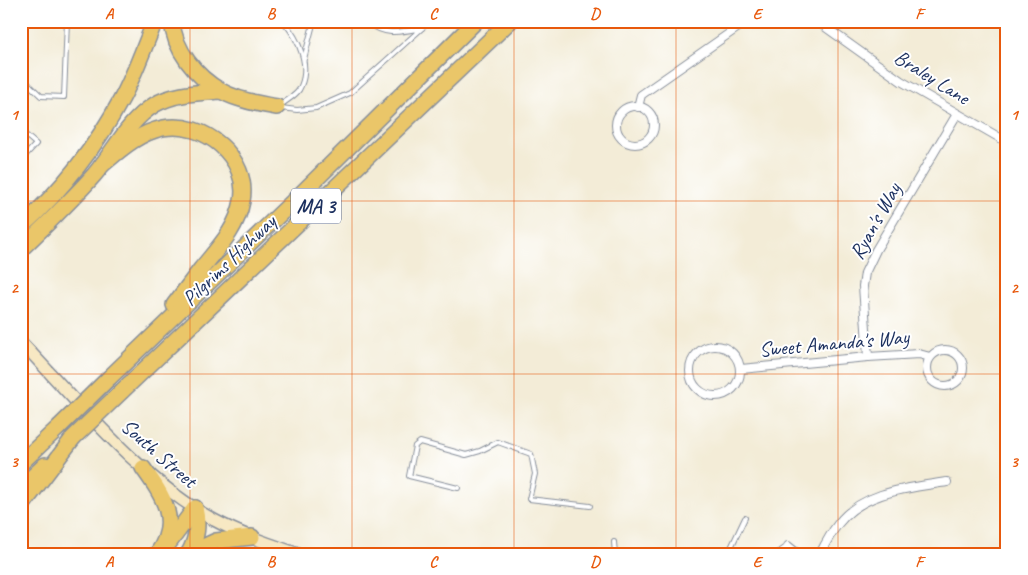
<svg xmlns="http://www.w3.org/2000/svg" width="1028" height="575" font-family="Caveat,sans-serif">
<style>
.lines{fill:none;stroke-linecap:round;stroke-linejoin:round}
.service-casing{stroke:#878e9a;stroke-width:6}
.minor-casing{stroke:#878e9a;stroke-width:10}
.secondary-casing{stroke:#878e9a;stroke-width:14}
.motorway-casing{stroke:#878e9a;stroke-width:18}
.service{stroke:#fff;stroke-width:4}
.minor{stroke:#fff;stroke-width:8}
.secondary{stroke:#f7e8c3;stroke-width:11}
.motorway{stroke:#eac669;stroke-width:15}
.motorway-bridge-casing{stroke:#878e9a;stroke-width:18;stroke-linecap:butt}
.motorway-bridge{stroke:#eac669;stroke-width:15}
.grid{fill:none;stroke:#e8590c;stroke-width:1;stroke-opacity:0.55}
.labels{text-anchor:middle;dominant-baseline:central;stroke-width:4;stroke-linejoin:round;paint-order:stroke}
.shield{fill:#fff;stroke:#5f6d8e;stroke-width:1}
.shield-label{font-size:20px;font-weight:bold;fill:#1b2f5e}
.street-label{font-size:21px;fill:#1b2f5e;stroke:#fff}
.neatline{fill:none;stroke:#e8590c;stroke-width:2}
.grid-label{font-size:16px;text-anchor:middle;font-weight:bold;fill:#e8590c}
</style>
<rect width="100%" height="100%" fill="#fff"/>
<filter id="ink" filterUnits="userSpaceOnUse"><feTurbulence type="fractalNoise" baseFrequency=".02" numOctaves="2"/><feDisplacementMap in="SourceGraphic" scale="10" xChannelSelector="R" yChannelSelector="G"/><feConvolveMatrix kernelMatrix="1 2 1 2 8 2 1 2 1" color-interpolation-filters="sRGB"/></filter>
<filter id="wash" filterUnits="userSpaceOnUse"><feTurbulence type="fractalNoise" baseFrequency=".0096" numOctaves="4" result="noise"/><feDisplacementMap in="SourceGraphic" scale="20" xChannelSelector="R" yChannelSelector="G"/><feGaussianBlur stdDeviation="1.12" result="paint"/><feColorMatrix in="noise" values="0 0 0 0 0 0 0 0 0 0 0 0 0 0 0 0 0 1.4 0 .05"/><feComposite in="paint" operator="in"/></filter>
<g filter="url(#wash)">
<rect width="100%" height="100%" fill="#f3ecd7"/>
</g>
<g filter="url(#ink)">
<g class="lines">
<defs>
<g id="service">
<path d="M365,21C386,36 397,33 422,28"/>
<polyline points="304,59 312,28 312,21"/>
<polyline points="21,77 41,96 64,97 67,21"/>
<path d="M281,105C287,100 295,96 299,90C312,67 299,39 283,21"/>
<polyline points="281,108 297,110 316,108 350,93 430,21"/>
<polyline points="21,131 36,144 21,160"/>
<polyline points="458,488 409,476 415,446 420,442 466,455 480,451 498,442 531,454 535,474 529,499 590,506"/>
<polyline points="614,542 615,554"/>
<polyline points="728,554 745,518"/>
<polyline points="776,554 788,546"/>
</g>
<g id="minor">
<polyline points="817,21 901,81 1007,142"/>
<circle cx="635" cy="125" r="19"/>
<polyline points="638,107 641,95 747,21"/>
<circle cx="715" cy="371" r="25"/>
<circle cx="945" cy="368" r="18"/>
<polyline points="868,357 863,286 865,273 876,250 957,114"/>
<polyline points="741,369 868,357 919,354 930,357"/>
<polyline points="788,546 798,554"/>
<path d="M820,554C825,544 831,533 838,524C863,491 909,488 947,482"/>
</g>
<path id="secondary" d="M21,342C78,402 141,480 214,520C240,534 269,544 298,554"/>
<g id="motorway">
<path d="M172,21C174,50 196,77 221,91C237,100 259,104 277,107"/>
<path d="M102,165C120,150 138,133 163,128C204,120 250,158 242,201C237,229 218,248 201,269C192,281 183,293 174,305"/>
<path d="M21,227C62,190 96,147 122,98C135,74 144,47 155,21"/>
<path d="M21,249C46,225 71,201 94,175C114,152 127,122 154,105C174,93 198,93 221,91"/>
<polyline points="109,378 303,192 476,21"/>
<polyline points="122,391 510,21"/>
<polyline points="21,463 59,427"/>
<path d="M143,468C163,496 181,521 157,554"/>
<polyline points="21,488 45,465"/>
<polyline points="21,507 73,438"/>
<polyline points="166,547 195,508"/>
<path d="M189,553C197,538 199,525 195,508"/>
<polyline points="188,554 216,541 252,537"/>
</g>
</defs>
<use href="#service" class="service-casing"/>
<use href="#minor" class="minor-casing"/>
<use href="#secondary" class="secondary-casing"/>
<use href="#motorway" class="motorway-casing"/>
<use href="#service" class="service"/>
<use href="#minor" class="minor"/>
<use href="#secondary" class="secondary"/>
<use href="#motorway" class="motorway"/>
<defs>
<g id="motorway-bridge">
<polyline points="59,427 109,378"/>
<polyline points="73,438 122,391"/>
</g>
</defs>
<use href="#motorway-bridge" class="motorway-bridge-casing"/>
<use href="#motorway-bridge" class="motorway-bridge"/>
</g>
</g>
<path class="grid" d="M190,21V554M352,21V554M514,21V554M676,21V554M838,21V554M21,201H1007M21,374H1007"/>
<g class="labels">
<rect class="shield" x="291" y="188.5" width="50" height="35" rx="4"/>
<g class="shield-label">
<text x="316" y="206">MA 3</text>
</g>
<g class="street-label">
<text transform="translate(932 77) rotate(32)">Braley Lane</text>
<text transform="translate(875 221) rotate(-61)">Ryan's Way</text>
<text transform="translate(229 260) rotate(-44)">Pilgrims Highway</text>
<text transform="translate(834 343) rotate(-5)">Sweet Amanda's Way</text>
<text transform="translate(159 453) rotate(41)">South Street</text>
</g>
</g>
<rect width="1028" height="575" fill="none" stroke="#fff" stroke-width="55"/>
<rect x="28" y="28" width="972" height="520" class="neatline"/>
<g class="grid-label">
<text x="109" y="19">A</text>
<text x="271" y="19">B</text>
<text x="433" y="19">C</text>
<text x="595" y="19">D</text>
<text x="757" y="19">E</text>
<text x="919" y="19">F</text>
<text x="14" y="120">1</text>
<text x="1014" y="120">1</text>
<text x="14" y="293">2</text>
<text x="1014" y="293">2</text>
<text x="14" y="467">3</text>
<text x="1014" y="467">3</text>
<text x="109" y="567">A</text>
<text x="271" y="567">B</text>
<text x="433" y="567">C</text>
<text x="595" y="567">D</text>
<text x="757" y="567">E</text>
<text x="919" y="567">F</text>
</g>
</svg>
